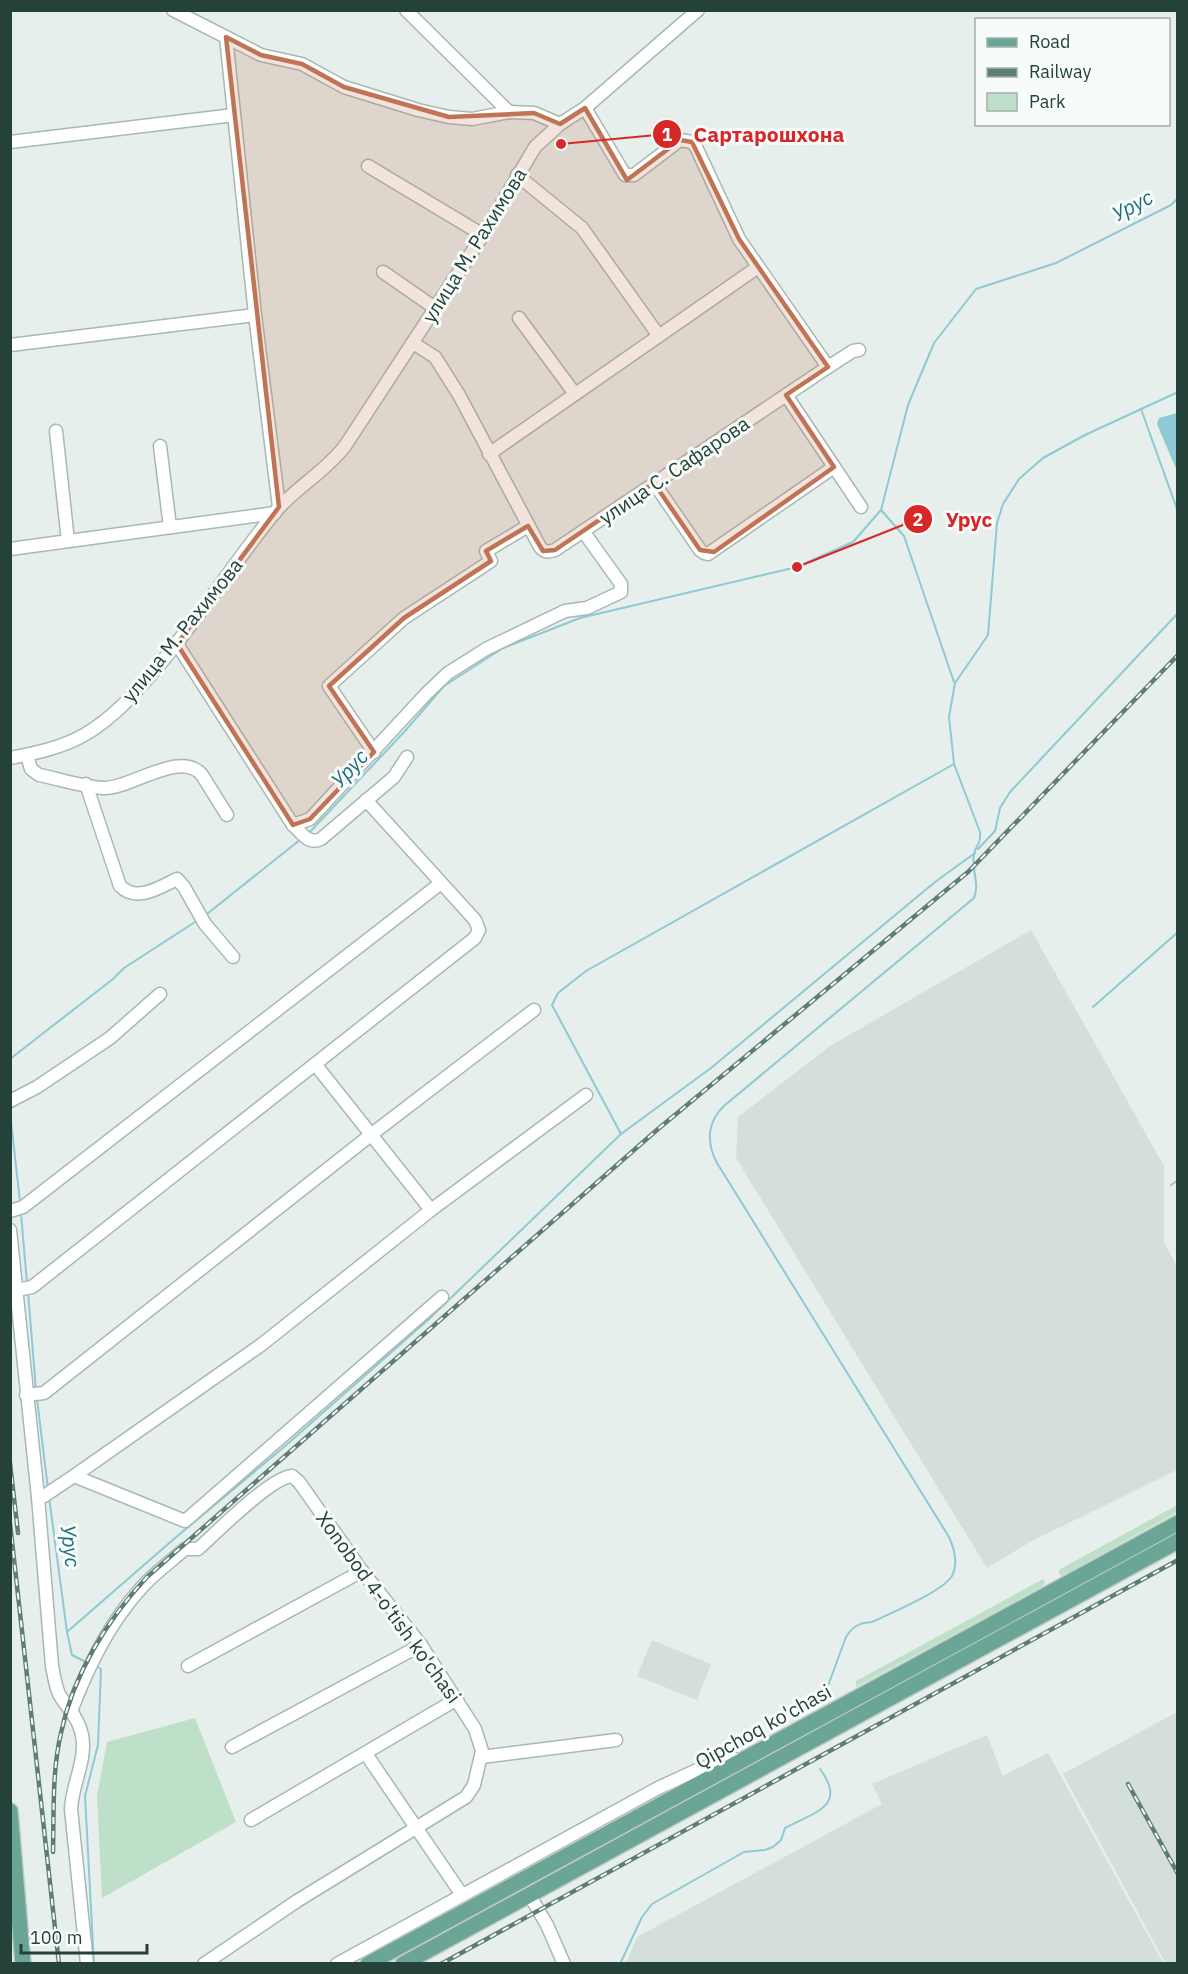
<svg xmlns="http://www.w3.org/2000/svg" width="1188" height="1974" font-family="'IBM Plex Sans',sans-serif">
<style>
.built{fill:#d4dfda}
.green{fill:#bfe0c8}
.water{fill:#8ec9d4}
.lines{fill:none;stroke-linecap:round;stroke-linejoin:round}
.stream{stroke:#8ec9d4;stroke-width:2}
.minor-casing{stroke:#a8b8b2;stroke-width:15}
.major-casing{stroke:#c2cac8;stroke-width:18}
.minor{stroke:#fff;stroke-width:12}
.major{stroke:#6aa596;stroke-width:15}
.rail-casing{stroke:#5f7d75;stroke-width:4.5}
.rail{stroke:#f7fbf9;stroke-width:2;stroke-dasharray:7;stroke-linecap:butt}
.marked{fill:#c07456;fill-opacity:0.2;stroke:#c07456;stroke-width:4.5;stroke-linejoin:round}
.labels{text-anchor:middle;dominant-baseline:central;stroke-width:6;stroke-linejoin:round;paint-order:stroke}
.street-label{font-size:20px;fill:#24423a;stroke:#f7fbf9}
.water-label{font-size:21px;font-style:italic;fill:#1c6f80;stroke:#f7fbf9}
.leader{fill:none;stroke:#d62828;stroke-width:2}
.callout-dot{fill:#d62828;stroke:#f7fbf9;stroke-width:2}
.mark-label{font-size:18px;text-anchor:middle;font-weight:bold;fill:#fff}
.callout-label{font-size:21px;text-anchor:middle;font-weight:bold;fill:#d62828;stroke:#f7fbf9;stroke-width:6;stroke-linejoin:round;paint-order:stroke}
</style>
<rect width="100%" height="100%" fill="#e6efeb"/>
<g class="built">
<polygon points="1031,930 1164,1166 1164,1242 1178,1268 1177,1470 1030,1542 987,1568 736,1158 738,1117 830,1046"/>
<polygon points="652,1640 711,1664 697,1700 637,1676"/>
<polygon points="1177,1712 1178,1963 1166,1964 1063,1774"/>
<polygon points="987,1735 1003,1776 1048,1753 1163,1963 626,1963 637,1937 882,1804 872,1784"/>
</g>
<g class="green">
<polygon points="1177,1505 1177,1512 1062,1576 1059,1574 1059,1570"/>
<polygon points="1043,1579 1045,1583 1041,1587 856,1687 856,1681"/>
<polygon points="195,1718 236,1822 102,1898 97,1796 107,1742"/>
</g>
<polygon class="water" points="1177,413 1178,413 1177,471 1157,424 1159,418"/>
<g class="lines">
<g class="stream">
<polyline points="1141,409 1178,512"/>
<polyline points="881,510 904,536 954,682"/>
<polyline points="308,834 405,731 444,686 503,648 580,618 797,567 853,542 881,510 908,405 934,343 976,289 1056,263 1171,205 1178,198"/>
<polyline points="978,849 995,831 1000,808 1010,792 1178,613"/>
<polyline points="207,914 301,839"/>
<polyline points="1093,1007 1178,932"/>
<polyline points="10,1059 113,979 124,968 195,922"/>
<polyline points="10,1112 20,1202"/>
<polyline points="621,1134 552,1005 558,993 586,971 954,764"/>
<polyline points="1171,1185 1178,1180"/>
<polyline points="21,1214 27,1283"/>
<polyline points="28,1292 36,1390"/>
<polyline points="37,1399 48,1489"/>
<polyline points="49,1497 67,1632 72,1655 88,1663"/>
<polyline points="67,1632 175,1538 284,1447 429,1319 621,1134 711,1068 935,882 975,853"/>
<path d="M822,1702L846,1637C853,1626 859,1623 872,1622C889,1614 947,1590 953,1574C958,1562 954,1548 949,1537L717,1163C706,1142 707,1121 725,1105L974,898C980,884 971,869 974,854C976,844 981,846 980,832L954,764L949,717L955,683L988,635L997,523L1003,504L1019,479L1043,458L1085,435L1178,392"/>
<polyline points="94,1964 85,1796 98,1745 101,1669 96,1666"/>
<path d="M620,1964L642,1917L652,1904L744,1852L765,1850L773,1847L781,1840L785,1828C814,1812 848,1807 820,1769"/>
</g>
<defs>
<g id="minor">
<polyline points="173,10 261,55 302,64 344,87 418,110 449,117 472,119 509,112 534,113 560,124"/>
<polyline points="406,10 509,112"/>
<polyline points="226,37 255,315 279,507"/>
<polyline points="585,108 625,175 634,175 680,140 692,142 696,147 739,239 828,367"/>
<polyline points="10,142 234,115"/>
<polyline points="368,166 483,235"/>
<polyline points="517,175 582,228 659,336"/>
<polyline points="383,272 435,308"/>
<polyline points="519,318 575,394"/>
<path d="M413,343L435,357L459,395L540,547C545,553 548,552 555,550L828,367L853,351L859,350"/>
<polyline points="10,345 255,315"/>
<polyline points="786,395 861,507"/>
<polyline points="56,431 68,541"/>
<polyline points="160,446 170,527"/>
<polyline points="489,454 758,267"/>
<polyline points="654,483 700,550 704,553 708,554 834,467"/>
<polyline points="10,549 275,513"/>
<path d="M177,644L293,825C302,833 308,845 321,839L394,777L407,757"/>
<polyline points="374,752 329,686 404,618 491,561 486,551 528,526"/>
<path d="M27,755L31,769L39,775C60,779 83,787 104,788C130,789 181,749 202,775L227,815"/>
<path d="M10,758C36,753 61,748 84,735C114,718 138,690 160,664C201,615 235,561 276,511C295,488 324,473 345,446L483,235L535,147L560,124L585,108L698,10"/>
<path d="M86,784L120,886C137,903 160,887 177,879L184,887L205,924L233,957"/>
<polyline points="293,825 310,819 426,694 448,673 486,649 565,611 587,608 621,592 621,584 583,531"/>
<polyline points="315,1064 431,1210"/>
<polyline points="10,1101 37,1087 110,1038 160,994"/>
<polyline points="10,1211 23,1207 441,883"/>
<path d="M10,1230L38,1497L52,1666C54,1675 55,1685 59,1694C67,1708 79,1718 82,1735C87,1760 72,1784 71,1809L87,1964"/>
<polyline points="17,1290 32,1287 475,938 479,930 475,920 366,800"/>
<polyline points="26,1395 44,1393 372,1134 534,1010"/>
<polyline points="74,1476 185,1521 442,1297"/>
<polyline points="38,1497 44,1496 74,1476 261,1345 431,1210 586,1095"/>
<polyline points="188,1666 362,1571"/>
<path d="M71,1711C89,1665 109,1623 143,1586C156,1572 171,1561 185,1549H198C216,1533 271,1477 292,1476L299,1482L362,1571L421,1645L475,1729L482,1751L474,1785L466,1797L297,1901L204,1964"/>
<polyline points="232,1747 421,1645"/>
<polyline points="366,1754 462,1895"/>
<polyline points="481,1757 616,1740"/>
<polyline points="251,1820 457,1699"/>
<polyline points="530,1896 547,1925 564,1964"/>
<polyline points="337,1964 658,1788 697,1770 735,1759"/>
</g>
<g id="major">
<polyline points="10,1811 23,1964"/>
<polyline points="368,1964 1178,1523"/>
<polyline points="403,1964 1178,1541"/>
</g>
</defs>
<use href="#minor" class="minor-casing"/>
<use href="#major" class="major-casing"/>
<use href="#minor" class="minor"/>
<use href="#major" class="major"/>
<defs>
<g id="rail">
<polyline points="10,1463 18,1533"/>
<polyline points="10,1523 59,1964"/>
<polyline points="1128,1784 1178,1874"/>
<path d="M53,1852C54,1812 52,1771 61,1733C73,1675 107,1620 147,1577L658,1129L968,872L1178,655"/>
<polyline points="441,1964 1178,1560"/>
</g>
</defs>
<use href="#rail" class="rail-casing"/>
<use href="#rail" class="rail"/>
</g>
<path class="marked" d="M226,37L261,55L302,64L344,87L449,117L534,113L560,124L585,108L627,180L680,140L692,142L739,239L828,367L786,395L834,467L714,552L700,550L654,483L555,550L543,551L528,526L486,551L491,561L404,618L329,686L374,752L310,819L293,825L177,644L279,507Z"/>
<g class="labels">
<g class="street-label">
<text transform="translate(474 245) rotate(-58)">улица М. Рахимова</text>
<text transform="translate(674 470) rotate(-34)">улица С. Сафарова</text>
<text transform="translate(182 630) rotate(-51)">улица М. Рахимова</text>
<text transform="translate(389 1607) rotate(54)">Xonobod 4-o'tish ko'chasi</text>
<text transform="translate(763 1726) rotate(-29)">Qipchoq ko'chasi</text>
</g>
<g class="water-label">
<text transform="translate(1132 205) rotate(-28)">Урус</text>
<text transform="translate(349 768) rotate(-47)">Урус</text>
<text transform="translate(71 1546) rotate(83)">Урус</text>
</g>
</g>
<path class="leader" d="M561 144L667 134M797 567L918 519"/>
<g class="callout-dot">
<circle cx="561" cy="144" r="6"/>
<circle cx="797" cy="567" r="6"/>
<circle cx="667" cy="134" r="15"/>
<circle cx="918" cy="519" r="15"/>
</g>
<g class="mark-label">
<text x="667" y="141">1</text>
<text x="918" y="526">2</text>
</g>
<g class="callout-label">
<text x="769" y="142">Сартарошхона</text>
<text x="969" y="527">Урус</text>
</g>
<rect width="1188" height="1974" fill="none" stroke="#24423a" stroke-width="24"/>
<rect x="975" y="18" width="195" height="108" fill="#f7fbf9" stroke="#a3b1ad" stroke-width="1.5"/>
<rect x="987" y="38" width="30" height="9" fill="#6aa596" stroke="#a3b1ad" stroke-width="1.5"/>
<text x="1029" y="48" font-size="18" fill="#24423a">Road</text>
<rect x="987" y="68" width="30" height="9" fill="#5f7d75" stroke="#a3b1ad" stroke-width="1.5"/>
<text x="1029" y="78" font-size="18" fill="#24423a">Railway</text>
<rect x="987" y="93" width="30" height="18" fill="#bfe0c8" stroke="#a3b1ad" stroke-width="1.5"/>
<text x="1029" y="108" font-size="18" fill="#24423a">Park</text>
<path d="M21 1944v9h126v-9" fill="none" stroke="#24423a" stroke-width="3"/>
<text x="30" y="1944" font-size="18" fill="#24423a" stroke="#f7fbf9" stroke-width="4.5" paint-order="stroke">100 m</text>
</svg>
